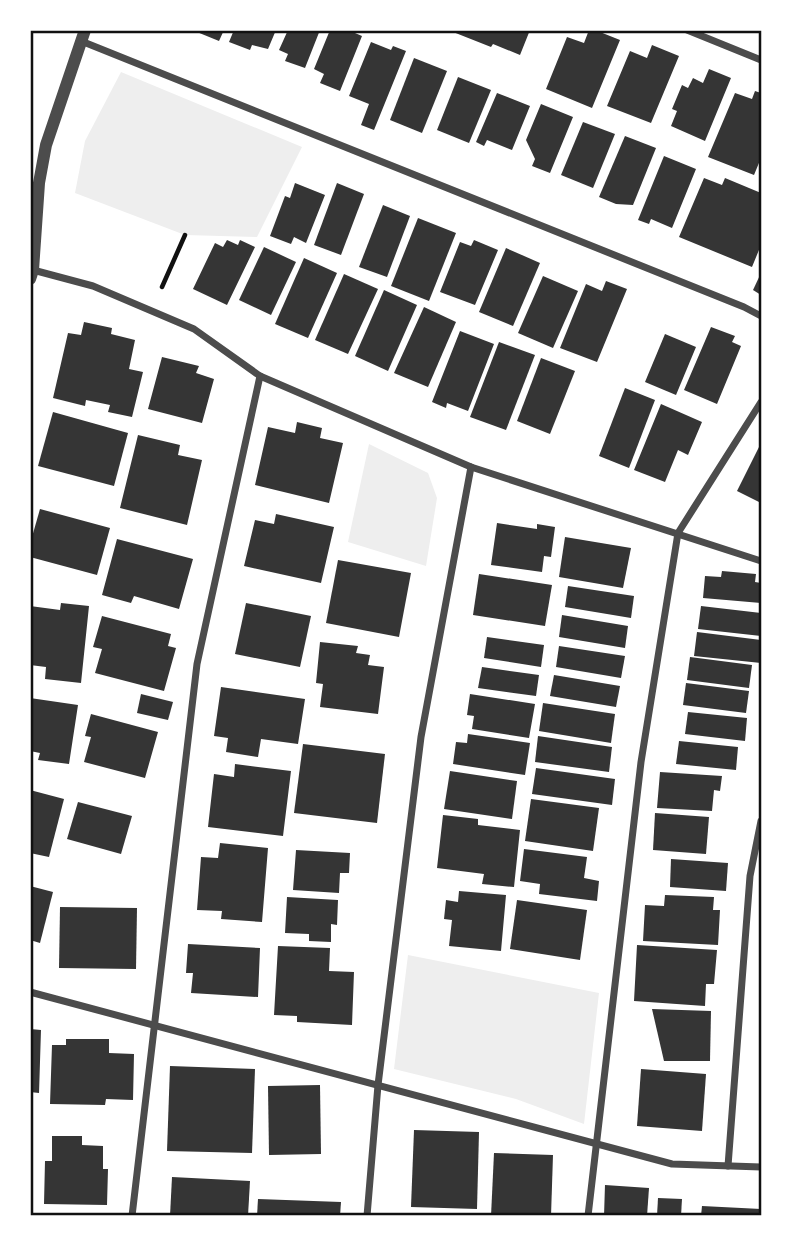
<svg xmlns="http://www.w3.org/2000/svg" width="791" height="1246" font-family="Inter,sans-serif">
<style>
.green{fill:#eee}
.building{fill:#353535}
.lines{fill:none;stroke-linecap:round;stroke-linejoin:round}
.path{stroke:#111;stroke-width:4.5}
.minor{stroke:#4c4c4c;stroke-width:7}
.tertiary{stroke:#4c4c4c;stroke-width:12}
.neatline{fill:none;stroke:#111;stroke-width:2.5}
</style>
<rect width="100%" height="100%" fill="#fff"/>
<g class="green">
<polygon points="121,72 302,147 257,237 185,235 75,193 85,141"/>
<polygon points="369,444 428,473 437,498 426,566 348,542"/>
<polygon points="408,955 599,993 584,1124 516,1099 394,1069"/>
</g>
<g class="building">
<polygon points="192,30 224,30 219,41"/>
<polygon points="234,30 276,30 268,49 252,45 250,50 229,42"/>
<polygon points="288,30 320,30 305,68 285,61 288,54 279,50"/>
<polygon points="330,30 348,30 362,36 340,91 320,83 324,74 314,69"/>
<polygon points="448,30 530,30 520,55 493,44 491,47"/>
<polygon points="589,30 595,30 620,40 592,108 546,89 567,37 584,43"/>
<polygon points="371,42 391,50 393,46 406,51 374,130 361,125 369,104 349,96"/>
<polygon points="652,45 679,56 651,123 607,106 630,51 647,58"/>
<polygon points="414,58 447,71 422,133 390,120"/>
<polygon points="709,69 731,78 705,141 671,126 677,111 672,109 682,85 688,88 693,78 703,83"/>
<polygon points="458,77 491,90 469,143 437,130"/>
<polygon points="755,91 761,93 761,158 754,175 708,157 735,93 752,99"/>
<polygon points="497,93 530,106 512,150 487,140 484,146 476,142"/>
<polygon points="541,104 573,117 550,173 532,166 535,159 526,140"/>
<polygon points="583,122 615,134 593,188 561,175"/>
<polygon points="625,136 656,148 633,205 616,204 599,197"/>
<polygon points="664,156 696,169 672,228 651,219 649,224 638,220"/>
<polygon points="704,178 722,185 725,178 761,193 761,245 752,267 679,237"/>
<polygon points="295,183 325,195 306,243 294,237 291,244 270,236 285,196 290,198"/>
<polygon points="337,183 364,194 341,255 314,245"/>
<polygon points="383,205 410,216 387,277 359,267"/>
<polygon points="418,218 456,233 429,301 391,286"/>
<polygon points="227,240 238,245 240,240 255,247 227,305 193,289 215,243 223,247"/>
<polygon points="474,240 498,250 475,305 440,292 460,242 471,246"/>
<polygon points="264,247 296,262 271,315 239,300"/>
<polygon points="506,248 540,263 513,326 479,312"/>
<polygon points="304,258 337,273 308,338 275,324"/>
<polygon points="761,273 761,295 753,290"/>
<polygon points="344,274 378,289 348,354 315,340"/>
<polygon points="543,276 578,291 553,348 518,333"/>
<polygon points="606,281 627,289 597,362 560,348 586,284 602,291"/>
<polygon points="384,290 417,305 388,371 355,356"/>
<polygon points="424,307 456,322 428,387 394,373"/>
<polygon points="84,322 112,328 111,334 135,340 129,369 143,372 132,417 108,412 110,405 86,400 85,406 53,398 68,333 81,335"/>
<polygon points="711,327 735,336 732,342 741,346 717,404 684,390"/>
<polygon points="460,331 494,344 468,411 447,403 446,408 432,402"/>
<polygon points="665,334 696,347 676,395 645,382"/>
<polygon points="499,342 535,355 506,430 470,417"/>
<polygon points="162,357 199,366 196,373 214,379 202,423 148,409"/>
<polygon points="541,358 575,371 550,434 517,421"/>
<polygon points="625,388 655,400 629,468 599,456"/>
<polygon points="661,404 702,422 688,455 678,450 665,482 634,470"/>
<polygon points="53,412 128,433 114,486 38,466"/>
<polygon points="297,422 322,428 320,438 343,443 329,503 255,485 268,427 295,433"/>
<polygon points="138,435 180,445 178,455 202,460 187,525 120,508"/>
<polygon points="761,443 761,503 737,491"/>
<polygon points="40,509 110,528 97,575 30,557 30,544"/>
<polygon points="276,514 334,527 321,583 244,566 255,520 274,524"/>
<polygon points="497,523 537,529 537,524 555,527 551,557 544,556 542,572 491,565"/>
<polygon points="565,537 631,548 623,588 559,577"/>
<polygon points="117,539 193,559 179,609 134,596 131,603 102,595"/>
<polygon points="338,560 411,573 399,637 326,623"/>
<polygon points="722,571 756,574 755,582 761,583 761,603 703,598 705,576 721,577"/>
<polygon points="479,574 552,585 545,626 473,615"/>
<polygon points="568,586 634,596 631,618 565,607"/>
<polygon points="61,603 89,606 81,683 45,679 46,667 30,665 30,606 60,610"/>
<polygon points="246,603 311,616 300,667 235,654"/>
<polygon points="701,606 761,613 761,636 698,629"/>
<polygon points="562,615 628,626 625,648 559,637"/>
<polygon points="102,616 171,634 168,646 176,648 164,691 95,673 102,649 93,647"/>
<polygon points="697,632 761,640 761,663 694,656"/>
<polygon points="487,637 544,645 541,667 484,658"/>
<polygon points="320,642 358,646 356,653 370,655 368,665 384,667 378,714 320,707 323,684 316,683"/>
<polygon points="559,646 625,656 621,678 556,667"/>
<polygon points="690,657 752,665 749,688 687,680"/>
<polygon points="482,667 539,675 536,696 478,688"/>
<polygon points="554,675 620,686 616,707 550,696"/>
<polygon points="686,683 749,691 746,713 683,705"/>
<polygon points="221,687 305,699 298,744 261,739 258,757 226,752 228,738 214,736"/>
<polygon points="141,694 173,702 168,720 137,713"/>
<polygon points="470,694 535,704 529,738 472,729 474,716 467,715"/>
<polygon points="30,698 78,705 69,764 38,760 40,753 30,751"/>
<polygon points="543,703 615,714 611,743 539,731"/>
<polygon points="688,712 747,718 745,741 685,734"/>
<polygon points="91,714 158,732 145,778 84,762 91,737 85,736"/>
<polygon points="468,734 530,743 525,775 453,764 456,742 467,743"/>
<polygon points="538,736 612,747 609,772 535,762"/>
<polygon points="679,741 738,747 736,770 676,764"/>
<polygon points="303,744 385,754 377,823 294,813"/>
<polygon points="235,764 291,771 283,836 208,827 214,774 234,777"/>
<polygon points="536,768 615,779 612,805 532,794"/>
<polygon points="450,771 517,781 512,819 444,809"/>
<polygon points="660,772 722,776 720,791 714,790 712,811 657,808"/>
<polygon points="30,790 64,799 49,857 30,853"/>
<polygon points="531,799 599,808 593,851 525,841"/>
<polygon points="78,802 132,816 121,854 67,839"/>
<polygon points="655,813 709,817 706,854 653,850"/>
<polygon points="443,815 478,819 478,825 520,830 514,887 482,884 484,874 437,868"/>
<polygon points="220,843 268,848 262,922 221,919 222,911 197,910 201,857 218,858"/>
<polygon points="524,849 587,857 584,878 599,881 597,901 539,894 540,884 520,881"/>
<polygon points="296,850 350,853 349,873 340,873 339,893 293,890"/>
<polygon points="671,859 728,863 726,891 670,887"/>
<polygon points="30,886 53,892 40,943 30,940"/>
<polygon points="459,891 506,895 501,951 449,946 452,920 444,919 446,900 458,902"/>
<polygon points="665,895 714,897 713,910 720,910 718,945 643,941 645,905 664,906"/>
<polygon points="287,897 338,900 337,925 331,924 331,942 309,941 309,934 285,933"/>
<polygon points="517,900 587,910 580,960 510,949"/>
<polygon points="60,907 137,908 136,969 59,968"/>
<polygon points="188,944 260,948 258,997 191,993 193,973 186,973"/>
<polygon points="637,945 717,950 714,984 706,984 705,1006 634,1001"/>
<polygon points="278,946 330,948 329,971 354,972 352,1025 297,1022 297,1016 274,1015"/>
<polygon points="652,1009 711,1011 710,1061 664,1061"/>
<polygon points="30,1029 41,1030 39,1093 30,1092"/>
<polygon points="66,1039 109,1039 109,1053 134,1054 133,1100 106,1099 105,1105 50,1104 52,1045 66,1045"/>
<polygon points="170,1066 255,1069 252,1153 167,1151"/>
<polygon points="641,1069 706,1074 702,1131 637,1126"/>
<polygon points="320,1085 321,1154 269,1155 268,1086"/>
<polygon points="414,1130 479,1132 477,1209 411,1207"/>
<polygon points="52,1136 82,1136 82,1145 103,1146 103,1169 108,1169 107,1205 44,1204 45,1161 52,1161"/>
<polygon points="494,1153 553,1155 551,1216 491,1216"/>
<polygon points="172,1177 250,1181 248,1216 170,1216"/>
<polygon points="605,1185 649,1188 647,1216 604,1216"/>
<polygon points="658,1198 682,1199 681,1216 657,1216"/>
<polygon points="258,1199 341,1202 340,1216 257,1216"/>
<polygon points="702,1206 761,1209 761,1216 701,1216"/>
</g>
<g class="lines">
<polyline class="path" points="162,287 185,235"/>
<g class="minor">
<polyline points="687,30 761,60"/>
<polyline points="81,41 744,307 761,316"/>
<polyline points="33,270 93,286 194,329 260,376 471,467 761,561"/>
<polyline points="30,992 672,1164 761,1167"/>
<polyline points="728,1166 750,876 761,821"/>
<polyline points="132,1216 197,664 260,376"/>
<polyline points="367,1216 378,1085 421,737 471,467"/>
<polyline points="588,1216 641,762 678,533 761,402"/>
</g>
<polyline class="tertiary" points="30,279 33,270 39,183 46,145 85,30"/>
</g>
<rect width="791" height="1246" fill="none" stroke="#ffffff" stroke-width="63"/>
<rect x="32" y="32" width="728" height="1182" class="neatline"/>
</svg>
